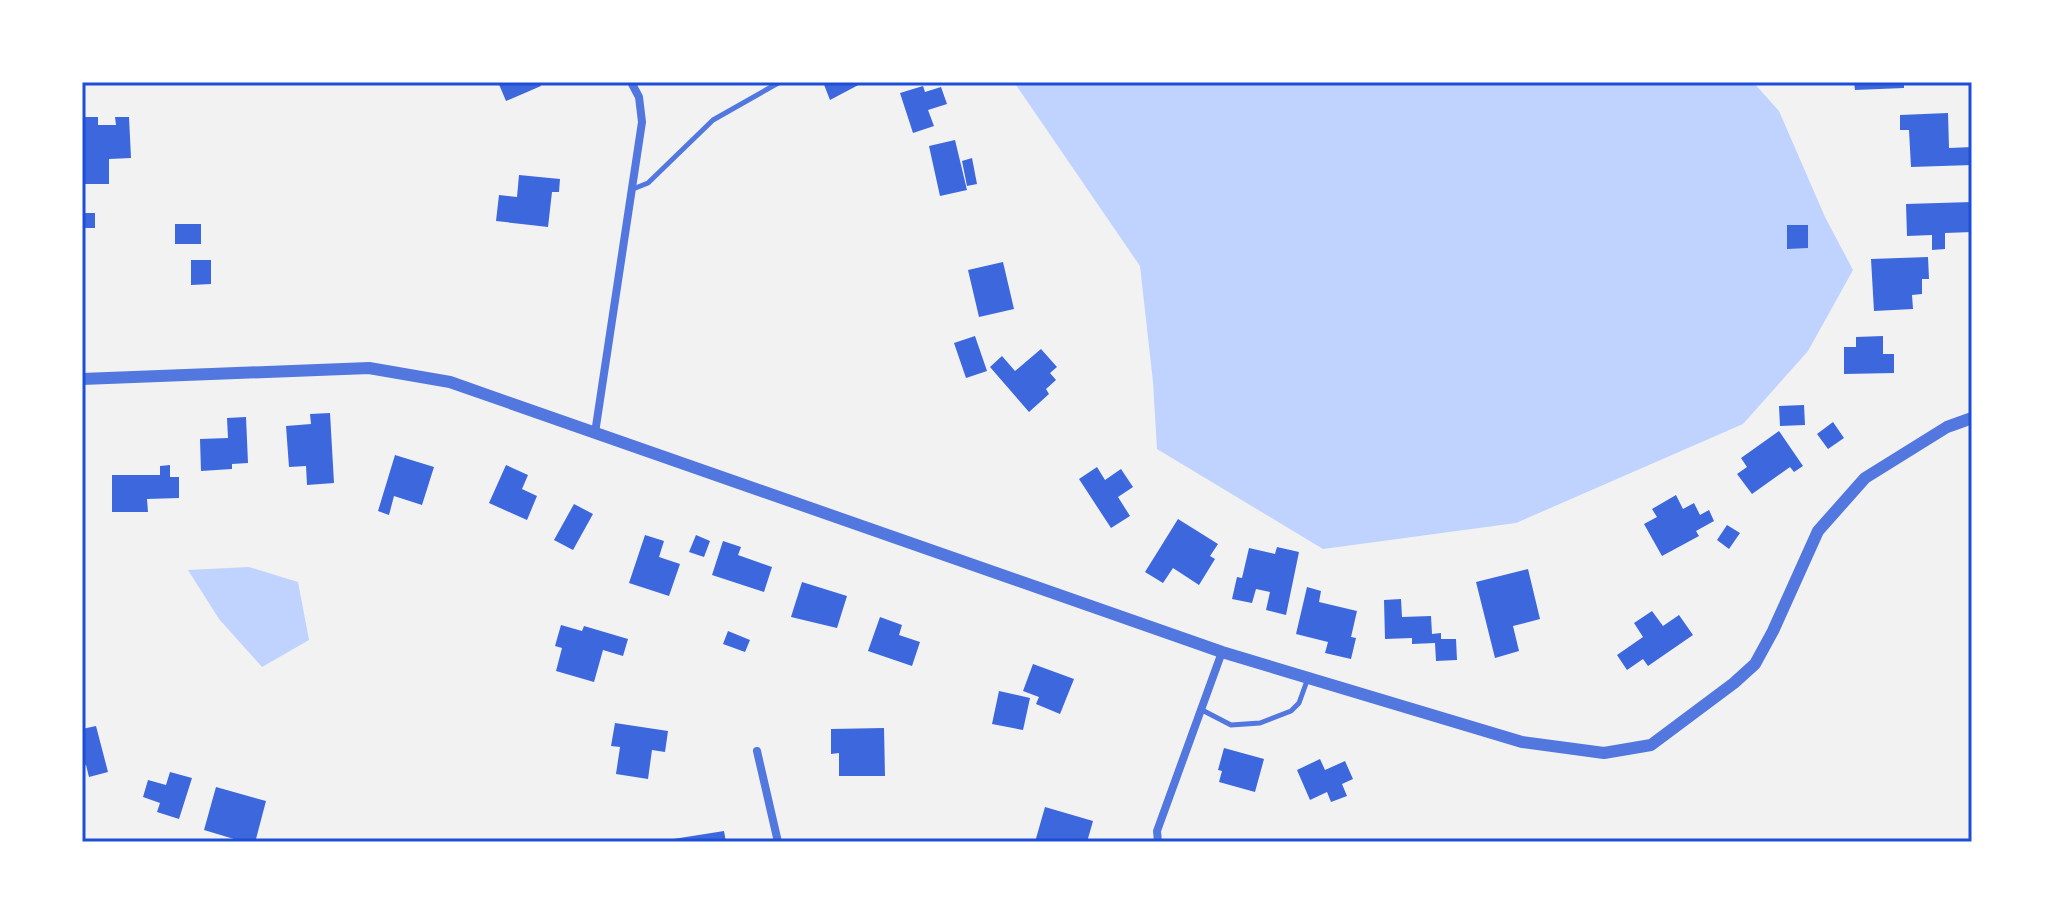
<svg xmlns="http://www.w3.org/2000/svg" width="2054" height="924" font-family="Jost,sans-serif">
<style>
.water{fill:#bfd3fe}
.building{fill:#3d67dc}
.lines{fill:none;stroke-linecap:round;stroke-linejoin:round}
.service{stroke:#5277de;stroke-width:5}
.minor{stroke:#5277de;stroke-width:8}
.tertiary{stroke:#5277de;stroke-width:12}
.neatline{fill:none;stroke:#1d4ed8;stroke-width:3}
</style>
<rect width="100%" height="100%" fill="#f2f2f2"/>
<g class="water">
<polygon points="1014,82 1753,82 1779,111 1825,217 1853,270 1808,351 1743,424 1516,523 1323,549 1157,449 1153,382 1140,266"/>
<polygon points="249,567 298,582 309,640 262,667 219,619 188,570"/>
</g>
<g class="building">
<polygon points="498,82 539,82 541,86 506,101"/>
<polygon points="823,82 864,82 830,100"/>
<polygon points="1854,82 1904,82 1904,88 1855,90"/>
<polygon points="923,86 925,92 941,87 947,104 928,110 934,126 913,133 900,93"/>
<polygon points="1948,113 1949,148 1972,147 1972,165 1911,167 1909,130 1900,130 1900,115"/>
<polygon points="82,117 98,117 98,125 116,125 115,117 129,117 131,158 109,159 109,184 82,184"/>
<polygon points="955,140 967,190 940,196 929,146"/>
<polygon points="972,158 977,184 967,186 962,161"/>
<polygon points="519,175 560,179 559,192 552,192 548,227 496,221 499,195 517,197"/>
<polygon points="1972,202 1972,232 1945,233 1945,249 1932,250 1932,235 1907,236 1906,204"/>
<rect x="82" y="213" width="13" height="15"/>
<rect x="175" y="224" width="26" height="20"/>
<polygon points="1787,225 1808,225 1808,248 1787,249"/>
<polygon points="1928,257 1929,279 1922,279 1922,294 1912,295 1913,309 1874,311 1871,259"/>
<polygon points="191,260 211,260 211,284 191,285"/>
<polygon points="1003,262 1014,309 979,317 968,270"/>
<polygon points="975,336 987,371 966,378 954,343"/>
<polygon points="1883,336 1883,354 1894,354 1894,373 1844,374 1844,347 1856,347 1856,337"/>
<polygon points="1041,349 1057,367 1050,373 1056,380 1046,389 1049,394 1029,412 990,367 1002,356 1015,371"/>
<polygon points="1804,405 1805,425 1780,426 1779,406"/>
<polygon points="330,413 334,483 307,485 306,466 289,467 286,426 311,424 310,414"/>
<polygon points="246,417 248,463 232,464 232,469 201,471 200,439 228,438 227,418"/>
<polygon points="1833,422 1844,438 1828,449 1817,434"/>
<polygon points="1779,431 1803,466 1794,472 1790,467 1752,494 1737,474 1747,467 1741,458"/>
<polygon points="395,455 434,467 422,505 394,496 389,515 378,511"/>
<polygon points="170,465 170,477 179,477 179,498 147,499 148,512 112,512 112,475 160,475 160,466"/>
<polygon points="506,465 528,475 522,489 537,496 527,520 489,503"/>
<polygon points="1097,467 1105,480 1121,469 1133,487 1118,497 1130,516 1111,528 1079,479"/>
<polygon points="1676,495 1683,509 1694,503 1700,515 1709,510 1714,521 1696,531 1699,536 1662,556 1644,524 1657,517 1652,509"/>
<polygon points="574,504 593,514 573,550 554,540"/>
<polygon points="1178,519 1218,544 1210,556 1215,559 1199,585 1173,568 1163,583 1145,572"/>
<polygon points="1727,525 1740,533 1729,549 1717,540"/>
<polygon points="645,535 664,541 659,557 680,564 669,596 629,583"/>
<polygon points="696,535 710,541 704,557 689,552"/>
<polygon points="723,541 741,547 738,555 772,567 764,592 712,575"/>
<polygon points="1277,547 1299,552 1286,615 1266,610 1270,592 1256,589 1252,603 1232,599 1237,577 1242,578 1249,548 1275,554"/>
<polygon points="1528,569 1540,619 1513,626 1519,651 1495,658 1476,582"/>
<polygon points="802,582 847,596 837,628 791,617"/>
<polygon points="1307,587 1321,591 1319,602 1357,611 1351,637 1356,638 1351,659 1325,653 1328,642 1296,634"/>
<polygon points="1401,599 1402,617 1431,616 1432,634 1441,633 1441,639 1456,639 1457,660 1436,661 1435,643 1412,644 1412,638 1385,639 1384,600"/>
<polygon points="1652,611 1663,626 1679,615 1693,635 1648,666 1643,659 1627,670 1617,655 1643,637 1634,623"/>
<polygon points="880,617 902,625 899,635 920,642 912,666 868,651"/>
<polygon points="561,625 582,631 584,626 628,639 623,656 603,650 594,682 556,671 562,648 555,646"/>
<polygon points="728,631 750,640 745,652 723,644"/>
<polygon points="1033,664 1074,679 1060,714 1036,704 1039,697 1023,691"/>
<polygon points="999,691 1030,698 1023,730 992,724"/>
<polygon points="615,723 668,731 665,752 652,750 648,779 616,774 620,747 611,746"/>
<polygon points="96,726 108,772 89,777 86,765 82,766 82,729"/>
<polygon points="884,728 885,776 839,776 839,753 831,754 831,729"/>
<polygon points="1224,748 1264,759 1255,792 1219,782 1222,771 1218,770"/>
<polygon points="1320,759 1325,770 1345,761 1353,779 1342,784 1347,796 1331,802 1327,792 1310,800 1297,770"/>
<polygon points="170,772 192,778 179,819 157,812 160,803 143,797 148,780 166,785"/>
<polygon points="216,787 266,801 256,839 263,842 233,842 234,839 204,830"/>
<polygon points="1045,807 1093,821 1087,842 1035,842"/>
<polygon points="724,831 726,842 667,842 667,840"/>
</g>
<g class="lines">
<g class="service">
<polyline points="633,189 648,183 713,120 780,82"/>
<polyline points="1202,710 1231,725 1260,723 1291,711 1299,703 1308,678"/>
</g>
<g class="minor">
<polyline points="595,433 642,122 639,97 631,82"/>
<polyline points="757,751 778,842"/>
<polyline points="1158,842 1157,831 1222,652"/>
</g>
<polyline class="tertiary" points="82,379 369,368 450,382 1222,652 1522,742 1604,753 1651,745 1734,683 1755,664 1773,631 1818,531 1865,478 1947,427 1972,418"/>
</g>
<rect width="2054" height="924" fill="none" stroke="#ffffff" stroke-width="168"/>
<rect x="84" y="84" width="1886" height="756" class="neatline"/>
</svg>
